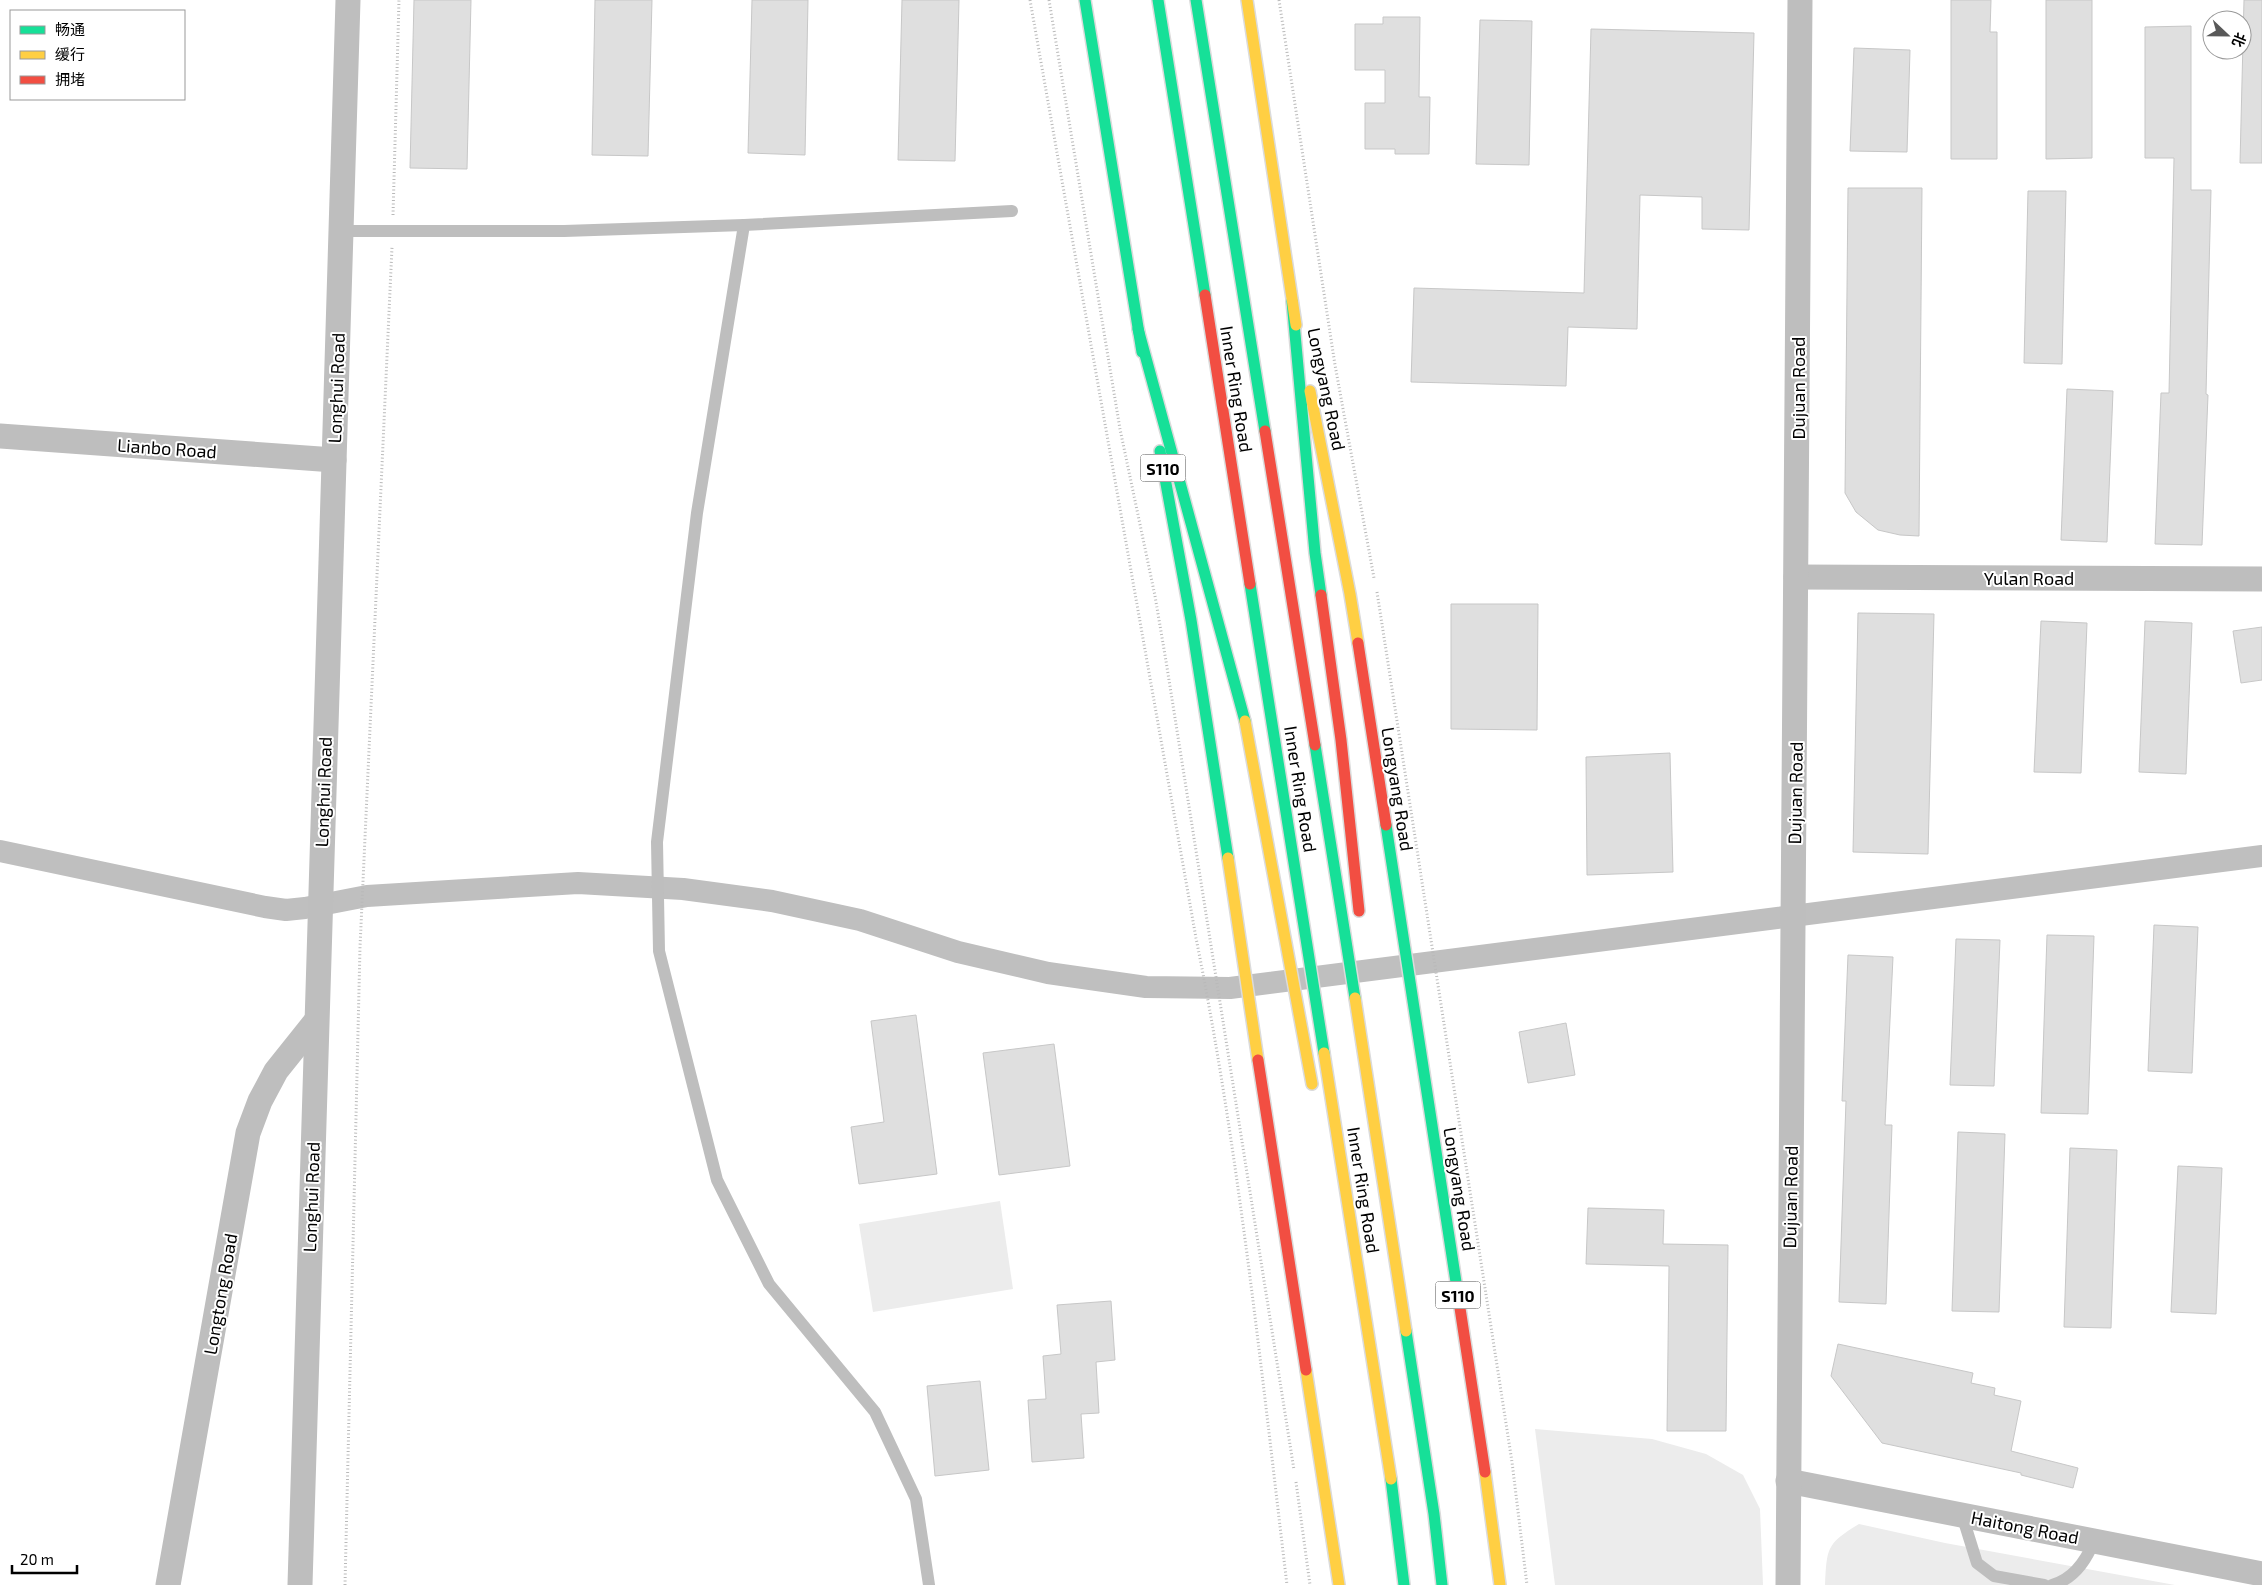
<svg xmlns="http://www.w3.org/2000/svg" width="2262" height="1585" font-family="'Exo 2','Noto Sans SC',sans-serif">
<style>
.green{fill:#ececec}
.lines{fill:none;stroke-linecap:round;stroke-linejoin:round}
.canal{stroke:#bfbfbf;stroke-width:22}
.building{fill:#dfdfdf;stroke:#c7c7c7}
.fast-casing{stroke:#dbdbdb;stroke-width:14}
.slow-casing{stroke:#dbdbdb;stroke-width:14}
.jam-casing{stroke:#dbdbdb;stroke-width:14}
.path{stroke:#b9b9b9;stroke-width:3;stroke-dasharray:1 2.5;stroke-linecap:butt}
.lane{stroke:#bebebe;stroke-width:12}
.street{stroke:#bebebe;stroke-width:25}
.fast{stroke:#16e098;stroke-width:11}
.slow{stroke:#ffcf43;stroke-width:11}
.jam{stroke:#f24e42;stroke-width:11}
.labels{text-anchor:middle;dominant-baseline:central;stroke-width:4;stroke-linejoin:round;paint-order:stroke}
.shield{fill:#fff;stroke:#4c4c4c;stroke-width:1}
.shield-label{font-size:16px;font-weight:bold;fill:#000}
.street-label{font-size:18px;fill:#000;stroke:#fff}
</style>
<rect width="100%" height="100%" fill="#fff"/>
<g class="green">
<polygon points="1000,1201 1013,1289 873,1312 859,1224"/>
<polygon points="1535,1429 1652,1439 1706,1454 1743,1475 1760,1509 1763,1585 1555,1585"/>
<path d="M1859,1524L1945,1543L2175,1585H1825C1827,1548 1826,1544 1859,1524Z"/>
</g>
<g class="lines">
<polyline class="canal" points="0,851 265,907 286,910 305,908 367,896 578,883 683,889 772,901 860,920 958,952 1048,973 1146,987 1230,988 2262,856"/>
</g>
<g class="building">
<polygon points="414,0 471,0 467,169 410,168"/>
<polygon points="595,0 652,0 648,156 592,155"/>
<polygon points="752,0 808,0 805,155 748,153"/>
<polygon points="902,0 959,0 955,161 898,160"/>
<polygon points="1951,0 1991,0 1990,32 1997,32 1997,159 1951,159"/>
<polygon points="2046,0 2092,0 2092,158 2046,159"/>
<polygon points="2244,0 2262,0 2262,163 2240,163"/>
<polygon points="1383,17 1420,17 1419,97 1430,97 1429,154 1395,154 1395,149 1365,149 1365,103 1385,103 1385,70 1355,70 1355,24 1383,24"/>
<polygon points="1480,20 1532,21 1529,165 1476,164"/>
<polygon points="2191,26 2191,190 2211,190 2206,394 2208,395 2202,545 2155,544 2161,393 2169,393 2174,158 2145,158 2145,27"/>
<polygon points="1591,29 1754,33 1749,230 1702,229 1702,197 1640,195 1637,329 1568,327 1566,386 1411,382 1414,288 1584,293"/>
<polygon points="1854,48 1910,50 1907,152 1850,151"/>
<polygon points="1848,188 1922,188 1919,536 1900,535 1878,530 1856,512 1845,493"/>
<polygon points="2028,191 2066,191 2062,364 2024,363"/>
<polygon points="2067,389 2113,391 2107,542 2061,540"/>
<polygon points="1451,604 1538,604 1537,730 1451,729"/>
<polygon points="1858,613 1934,614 1928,854 1853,852"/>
<polygon points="2041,621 2087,623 2081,773 2034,772"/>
<polygon points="2145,621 2192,623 2186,774 2139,772"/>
<polygon points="2262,627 2262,680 2241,683 2233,631"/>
<polygon points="1670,753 1673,872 1587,875 1586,757"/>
<polygon points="2154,925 2198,927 2192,1073 2148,1071"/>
<polygon points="2047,935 2094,936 2088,1114 2041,1113"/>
<polygon points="1956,939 2000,940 1994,1086 1950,1085"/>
<polygon points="1848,955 1893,957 1885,1125 1892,1125 1886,1304 1839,1302 1846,1101 1842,1101"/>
<polygon points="916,1015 937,1174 859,1184 851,1127 884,1122 871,1021"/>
<polygon points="1566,1023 1575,1075 1528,1083 1519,1032"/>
<polygon points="1054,1044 1070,1166 999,1175 983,1053"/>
<polygon points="1958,1132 2005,1134 1999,1312 1952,1311"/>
<polygon points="2070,1148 2117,1150 2111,1328 2064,1327"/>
<polygon points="2178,1166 2222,1168 2216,1314 2171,1312"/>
<polygon points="1588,1208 1664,1210 1663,1244 1728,1245 1726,1431 1667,1431 1669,1266 1586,1264"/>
<polygon points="1111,1301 1115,1360 1096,1362 1099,1413 1081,1414 1084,1458 1032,1462 1028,1400 1046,1399 1043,1356 1061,1354 1057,1305"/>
<polygon points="1838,1344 1973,1373 1971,1383 1995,1388 1994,1395 2021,1401 2011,1451 2078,1468 2073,1488 2021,1475 2021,1473 1882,1443 1831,1376"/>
<polygon points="980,1381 989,1470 935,1476 927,1386"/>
</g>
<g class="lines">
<defs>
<g id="fast">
<polyline points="1085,0 1142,352"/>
<polyline points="1158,0 1205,295"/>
<polyline points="1196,0 1265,431"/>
<polyline points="1292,301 1315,553 1321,595"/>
<polyline points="1138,329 1245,721"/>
<polyline points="1160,451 1191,620 1228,858"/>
<polyline points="1250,584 1324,1053"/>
<polyline points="1315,745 1355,998"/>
<polyline points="1386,825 1458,1295"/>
<polyline points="1406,1331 1434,1514 1442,1585"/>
<polyline points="1391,1479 1404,1585"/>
</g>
<g id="slow">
<polyline points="1247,0 1296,325"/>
<polyline points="1310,391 1350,594 1358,643"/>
<polyline points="1245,721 1312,1084"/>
<polyline points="1228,858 1258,1060"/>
<polyline points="1355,998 1406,1331"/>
<polyline points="1324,1053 1391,1479"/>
<polyline points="1306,1370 1339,1585"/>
<polyline points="1485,1472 1500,1585"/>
</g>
<g id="jam">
<polyline points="1205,295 1250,584"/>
<polyline points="1265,431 1315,745"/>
<polyline points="1321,595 1341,740 1359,911"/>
<polyline points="1358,643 1386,825"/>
<polyline points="1258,1060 1306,1370"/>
<polyline points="1458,1295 1485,1472"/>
</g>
</defs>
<use href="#fast" class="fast-casing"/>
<use href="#slow" class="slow-casing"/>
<use href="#jam" class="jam-casing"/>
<g class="path">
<path d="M1030,0L1196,938C1239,1152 1261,1369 1287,1585"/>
<polyline points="1049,0 1120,429 1155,596 1166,661 1294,1470"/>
<polyline points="1279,0 1335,365 1374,578"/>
<polyline points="393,215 399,0"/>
<polyline points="1377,592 1512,1462 1527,1585"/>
<polyline points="1296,1482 1310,1585"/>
<polyline points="345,1585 360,947 392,247"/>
</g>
<g class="lane">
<polyline points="744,225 697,513 657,842 659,951 717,1180 769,1284 875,1412 916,1499 929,1585"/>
<polyline points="341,231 564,231 744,225 1012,211"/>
<polyline points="1962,1515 1977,1563 1994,1576 2044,1585"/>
<path d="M2052,1585C2074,1579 2086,1561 2094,1541"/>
</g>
<g class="street">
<polyline points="0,436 334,460"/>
<polyline points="1796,577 2262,579"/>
<polyline points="1788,1481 2262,1574"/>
<polyline points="168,1585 248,1133 260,1101 276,1071 316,1021"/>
<polyline points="300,1585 348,0"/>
<polyline points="1788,1585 1800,0"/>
</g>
<use href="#fast" class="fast"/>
<use href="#slow" class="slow"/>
<use href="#jam" class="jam"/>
</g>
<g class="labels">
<g class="shield">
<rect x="1140.5" y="454.5" width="45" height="27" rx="4"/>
<rect x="1435.5" y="1281.5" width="45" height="27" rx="4"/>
</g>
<g class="shield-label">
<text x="1163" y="468">S110</text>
<text x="1458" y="1295">S110</text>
</g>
<g class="street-label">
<text transform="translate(336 388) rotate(-88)">Longhui Road</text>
<text transform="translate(1798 388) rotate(-90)">Dujuan Road</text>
<text transform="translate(1237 389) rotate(81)">Inner Ring Road</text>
<text transform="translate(1327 389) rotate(78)">Longyang Road</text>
<text transform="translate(167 448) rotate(4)">Lianbo Road</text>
<text x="2029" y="578">Yulan Road</text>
<text transform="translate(1301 789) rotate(81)">Inner Ring Road</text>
<text transform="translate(1398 789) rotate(81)">Longyang Road</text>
<text transform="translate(323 792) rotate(-88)">Longhui Road</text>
<text transform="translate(1795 793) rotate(-89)">Dujuan Road</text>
<text transform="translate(1460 1189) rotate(81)">Longyang Road</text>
<text transform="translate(1364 1190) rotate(81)">Inner Ring Road</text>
<text transform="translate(311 1197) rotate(-88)">Longhui Road</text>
<text transform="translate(1790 1197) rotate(-89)">Dujuan Road</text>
<text transform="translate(220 1294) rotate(-80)">Longtong Road</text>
<text transform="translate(2025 1527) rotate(11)">Haitong Road</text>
</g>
</g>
<rect x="10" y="10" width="175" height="90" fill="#ffffff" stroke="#999999"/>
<rect x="20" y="26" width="25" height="8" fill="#16e098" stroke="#999999"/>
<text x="55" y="35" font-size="15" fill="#000000">畅通</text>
<rect x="20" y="51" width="25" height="8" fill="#ffcf43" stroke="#999999"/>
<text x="55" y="60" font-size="15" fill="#000000">缓行</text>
<rect x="20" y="76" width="25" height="8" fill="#f24e42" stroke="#999999"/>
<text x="55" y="85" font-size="15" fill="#000000">拥堵</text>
<g transform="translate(2227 35) rotate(112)"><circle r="24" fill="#ffffff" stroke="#999999"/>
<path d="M0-4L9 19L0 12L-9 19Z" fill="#595959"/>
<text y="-8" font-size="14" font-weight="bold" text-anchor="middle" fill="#000000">北</text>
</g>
<path d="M12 1565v8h65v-8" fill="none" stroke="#000000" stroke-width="2.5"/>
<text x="20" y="1565" font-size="15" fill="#000000" stroke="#ffffff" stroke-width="4" paint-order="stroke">20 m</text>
</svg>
